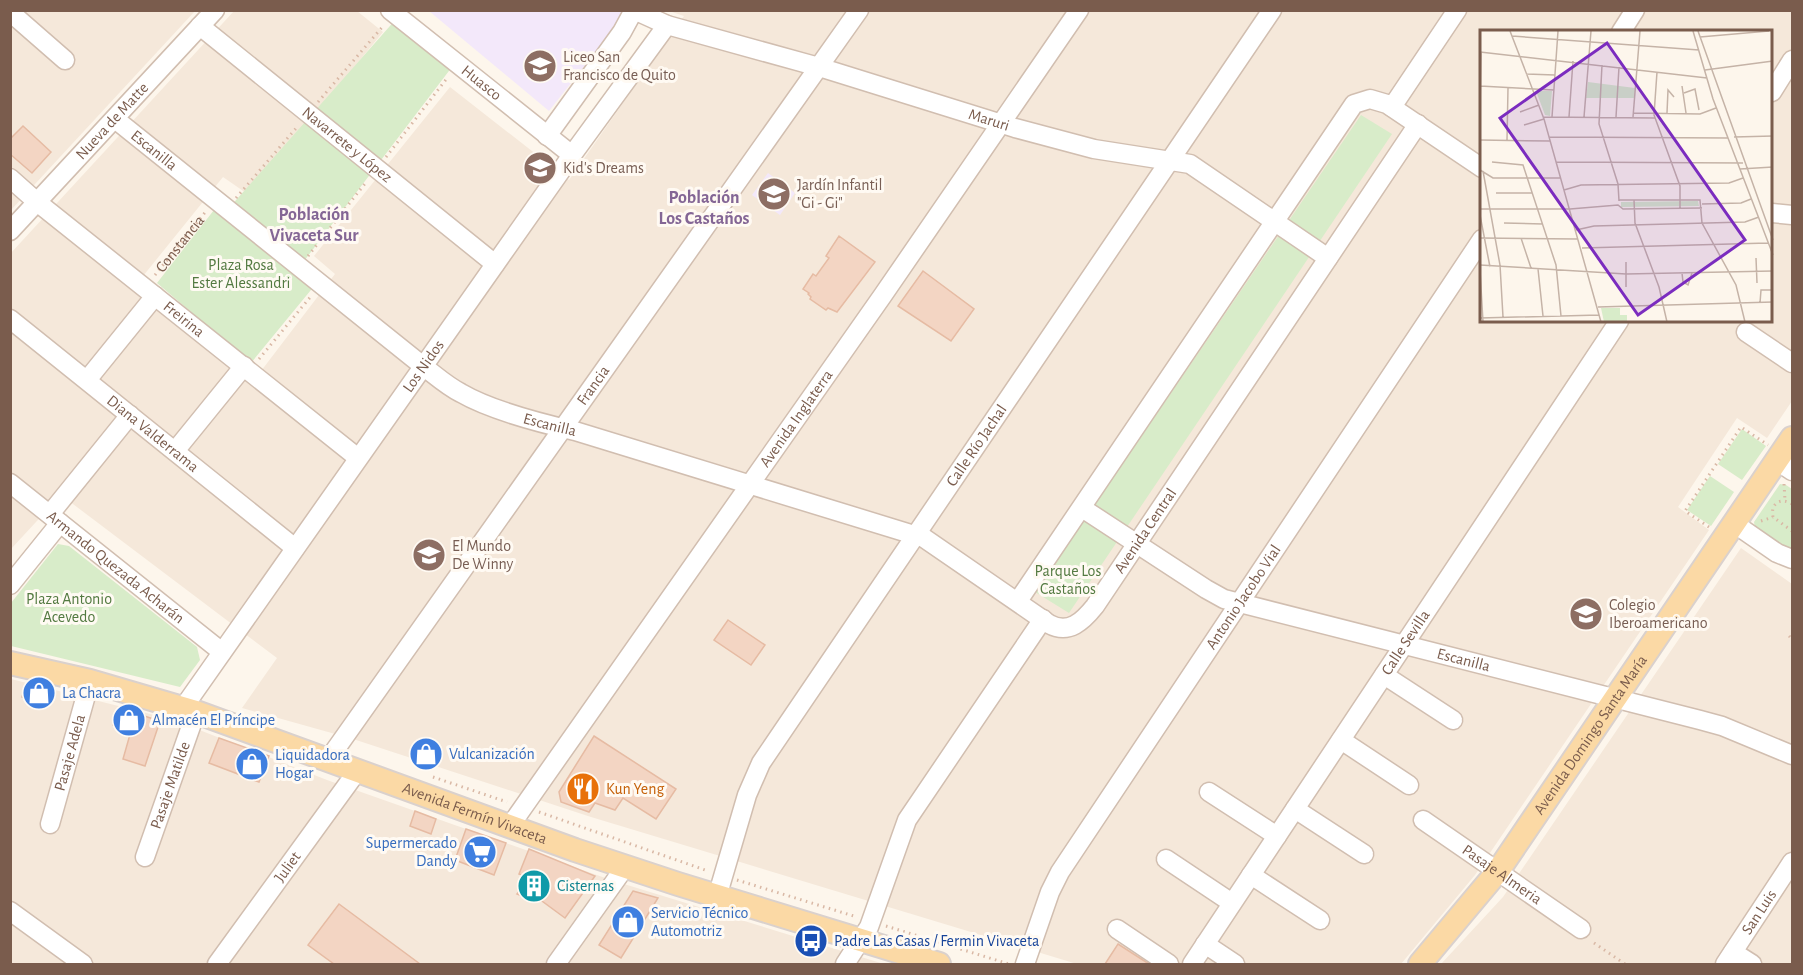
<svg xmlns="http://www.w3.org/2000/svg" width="1803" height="975" font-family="'Alegreya Sans',sans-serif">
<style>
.residential{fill:#f5e8da;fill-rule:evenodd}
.education{fill:#f3e8fa}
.green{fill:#d8ecc9}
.building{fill:#f3d5c3;stroke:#e6bba3;stroke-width:1.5}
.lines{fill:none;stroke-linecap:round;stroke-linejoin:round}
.minor-casing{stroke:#d1beb0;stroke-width:21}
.major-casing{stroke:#dad1cd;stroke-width:26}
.path{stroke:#d9b8a5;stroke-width:3;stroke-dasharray:1.5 4.5;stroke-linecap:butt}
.minor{stroke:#fff;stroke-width:18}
.major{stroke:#fbd9a5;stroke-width:22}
.labels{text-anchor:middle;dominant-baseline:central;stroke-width:6;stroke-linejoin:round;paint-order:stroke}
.education-label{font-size:16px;fill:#785e54;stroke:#fffaf3;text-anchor:start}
.street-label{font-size:16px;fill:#7a5c4d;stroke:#fffaf3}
.park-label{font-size:16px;fill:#537a41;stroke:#fffaf3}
.shop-label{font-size:16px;fill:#366cbe;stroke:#fffaf3;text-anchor:start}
.food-label{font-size:16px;fill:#c56008;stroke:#fffaf3;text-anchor:start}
.culture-label{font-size:16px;fill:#0d838f;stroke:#fffaf3;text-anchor:start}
.transit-label{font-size:16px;fill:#164399;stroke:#fffaf3;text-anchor:start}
.neighbourhood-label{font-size:18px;font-weight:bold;fill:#846695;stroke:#fffaf3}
.inset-road{fill:none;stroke:#c5b3a7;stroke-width:1.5}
.view{fill:#7b2cbf;fill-opacity:0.15;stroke:#7b2cbf;stroke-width:3}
.inset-edge{fill:none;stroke:#7a5c4d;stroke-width:3}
</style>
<rect width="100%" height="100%" fill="#fdf6ec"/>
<g class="residential">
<polygon points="11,11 195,11 11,210"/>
<path d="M234,11H357L383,32L249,195L223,177L135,286L252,383L335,274L314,256L450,87L569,180L684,16L669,11H1792V401L1767,438L1737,418L1678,507L1709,530L1475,875L1401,964H1077L591,817L353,739L242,708L277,658L61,495L11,549L10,254ZM1482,32H1772V321H1482Z"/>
<polygon points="1741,548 1792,584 1792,964 1441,964 1503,897"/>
<polygon points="11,679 174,720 327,780 611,880 884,964 11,964"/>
</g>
<g class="education">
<polygon points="429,11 628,11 549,111"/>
<polygon points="768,173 795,193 780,215 752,195"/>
</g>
<g class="green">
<polygon points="397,18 455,63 301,265 320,279 251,363 157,283 221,201 229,208"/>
<polygon points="1361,115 1392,134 1069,613 1035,592"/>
<polygon points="1742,429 1766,446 1742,480 1718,464"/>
<polygon points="1710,476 1734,492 1711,526 1687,510"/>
<polygon points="1780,484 1786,485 1792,489 1792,552 1755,528 1754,522"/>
<polygon points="58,544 69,546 197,647 200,660 180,687 11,646 11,603"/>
</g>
<g class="building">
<polygon points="23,126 51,152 32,173 10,154 10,139"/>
<polygon points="839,236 875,262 837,312 828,308 826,310 810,299 811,297 808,294 809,293 803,289 813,274 816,276 829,258 826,256"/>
<polygon points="923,271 974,309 951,341 898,306"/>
<polygon points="728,620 765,645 751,665 714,640"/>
<polygon points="26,684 43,689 39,703 22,697"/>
<polygon points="119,708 160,721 145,766 123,759 131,731 113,725"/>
<polygon points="594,736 676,789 656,819 623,798 615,810 595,803 589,812 561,802 559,792"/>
<polygon points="219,738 269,756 259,782 209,763"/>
<polygon points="415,811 436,819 431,834 410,826"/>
<polygon points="466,829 506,843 494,875 455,860"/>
<polygon points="529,849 595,876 565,918 535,896 531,900 517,894 531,878 519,874"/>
<polygon points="633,891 658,898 621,958 599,945"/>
<polygon points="339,904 420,964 334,964 308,945"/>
<polygon points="1118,944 1146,962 1150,964 1105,964"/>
</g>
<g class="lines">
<defs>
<g id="minor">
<path id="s2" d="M390,10L572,155"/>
<path id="s3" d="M634,10L667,25L819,67L1015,128L1094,149L1190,164L1328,258"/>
<polyline points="10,12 65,60"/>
<path id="s4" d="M200,26L495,264"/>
<polyline points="1621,32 1635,10"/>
<polyline points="1772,92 1792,60"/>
<polyline points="1392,107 1457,10"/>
<path id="s5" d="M115,119L423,366C435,375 447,386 461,393C492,411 540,423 575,431L924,538L1049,624C1069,635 1083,621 1095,606L1418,124"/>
<polyline points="547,136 622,32 634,10"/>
<path id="s6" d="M10,178L37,202L358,458"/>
<polyline points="1772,213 1792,215"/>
<path id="s7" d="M10,231L215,10"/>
<path id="s8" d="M10,319L295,548"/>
<polyline points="1746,332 1792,363"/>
<polyline points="87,380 155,296"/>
<polyline points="175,451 244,366"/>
<polyline points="1777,461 1792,471"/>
<path id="s9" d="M10,483L222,652"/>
<path id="s10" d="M1082,508L1206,589L1224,599L1700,720L1722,726L1792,755"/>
<polyline points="50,514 130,415"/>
<polyline points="1735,524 1777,553 1792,559"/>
<polyline points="10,585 60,523"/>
<polyline points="1018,601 1354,104 1370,99 1387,104 1482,168"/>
<polyline points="1384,675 1453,720"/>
<path id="s11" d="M183,708L572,155L667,25"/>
<polyline points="1341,740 1409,785"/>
<path id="s12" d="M328,760L859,10"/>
<polyline points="1209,792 1277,836"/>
<polyline points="1295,809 1364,854"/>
<path id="s13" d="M1423,820L1581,929"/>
<path id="s14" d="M50,824L90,681"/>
<path id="s15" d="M510,826L883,295L1079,10"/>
<path id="s16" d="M145,857L196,712"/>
<polyline points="1166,859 1232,903"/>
<polyline points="1251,875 1320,920"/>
<path id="s17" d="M717,897L747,795L761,763L1272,10"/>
<polyline points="10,911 83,964"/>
<polyline points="1117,929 1169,964"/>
<polyline points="1205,944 1235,964"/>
<polyline points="1733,952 1752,964"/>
<path id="s18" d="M217,964L358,770"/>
<polyline points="556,964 625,867"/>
<polyline points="845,964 869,927 907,820 1043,619"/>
<path id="s19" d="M1025,964L1050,892L1060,872L1482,239"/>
<path id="s20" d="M1192,964L1619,321"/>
<path id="s21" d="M1725,964L1792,862"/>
</g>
<g id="major">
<path id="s22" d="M10,663L90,681L196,712L575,850L678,884L939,964"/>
<path id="s23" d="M1420,964L1498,871L1792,438"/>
</g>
</defs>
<use href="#minor" class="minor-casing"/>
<use href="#major" class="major-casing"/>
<g class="path">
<polyline points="318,102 384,25"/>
<polyline points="386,157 448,77"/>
<polyline points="236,198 298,126"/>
<polyline points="308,256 367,181"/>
<path id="s1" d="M155,275L207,210"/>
<polyline points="259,359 312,295"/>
<polyline points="1784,484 1785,500"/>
<path d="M1792,504C1781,497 1770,503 1773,517L1792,531"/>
<polyline points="1761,521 1773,517"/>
<polyline points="1709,527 1685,511 1741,427 1768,445"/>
<polyline points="1789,636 1792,639"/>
<polyline points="433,777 507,802"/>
<polyline points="539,812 708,871"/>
<polyline points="737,880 857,917"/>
<polyline points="886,926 1009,964"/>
<polyline points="1594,943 1625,964"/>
</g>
<use href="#minor" class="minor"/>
<use href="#major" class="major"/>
</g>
<defs>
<symbol id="school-disc" viewBox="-11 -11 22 22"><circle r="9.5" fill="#8d6e63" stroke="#fffaf3"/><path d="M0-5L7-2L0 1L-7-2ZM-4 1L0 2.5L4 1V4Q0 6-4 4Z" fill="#fff"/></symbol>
<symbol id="shop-disc" viewBox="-11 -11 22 22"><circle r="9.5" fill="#3f7fe0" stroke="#fffaf3"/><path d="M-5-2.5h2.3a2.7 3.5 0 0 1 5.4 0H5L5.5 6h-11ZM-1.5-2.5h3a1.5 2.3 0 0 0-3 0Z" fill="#fff"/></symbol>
<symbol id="restaurant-disc" viewBox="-11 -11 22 22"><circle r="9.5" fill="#e8710a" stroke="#fffaf3"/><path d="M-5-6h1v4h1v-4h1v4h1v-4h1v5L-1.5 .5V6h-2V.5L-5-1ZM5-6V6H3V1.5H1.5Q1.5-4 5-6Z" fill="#fff"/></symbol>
<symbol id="supermarket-disc" viewBox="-11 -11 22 22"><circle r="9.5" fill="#3f7fe0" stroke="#fffaf3"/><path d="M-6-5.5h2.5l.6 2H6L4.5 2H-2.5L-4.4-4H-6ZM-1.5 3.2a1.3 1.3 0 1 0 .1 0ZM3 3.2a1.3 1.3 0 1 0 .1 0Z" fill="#fff"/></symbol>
<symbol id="building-disc" viewBox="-11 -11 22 22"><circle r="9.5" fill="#0f9aa8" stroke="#fffaf3"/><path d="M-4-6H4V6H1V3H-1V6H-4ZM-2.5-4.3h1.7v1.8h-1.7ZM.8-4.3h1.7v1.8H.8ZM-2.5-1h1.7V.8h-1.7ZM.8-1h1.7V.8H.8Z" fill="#fff"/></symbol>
<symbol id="bus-disc" viewBox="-11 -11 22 22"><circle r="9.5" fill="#1a4fb4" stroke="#fffaf3"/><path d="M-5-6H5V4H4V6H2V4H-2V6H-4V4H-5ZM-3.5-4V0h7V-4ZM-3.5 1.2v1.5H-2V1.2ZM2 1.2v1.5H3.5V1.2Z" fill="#fff"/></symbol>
</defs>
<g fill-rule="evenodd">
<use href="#school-disc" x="521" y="47" width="38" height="38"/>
<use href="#school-disc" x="521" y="149" width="38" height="38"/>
<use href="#school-disc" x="755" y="175" width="38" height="38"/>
<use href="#school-disc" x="410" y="536" width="38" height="38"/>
<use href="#school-disc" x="1567" y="595" width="38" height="38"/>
<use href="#shop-disc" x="20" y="674" width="38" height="38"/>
<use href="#shop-disc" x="110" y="701" width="38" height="38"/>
<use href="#shop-disc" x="407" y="735" width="38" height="38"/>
<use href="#shop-disc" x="233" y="745" width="38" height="38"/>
<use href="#restaurant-disc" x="564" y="770" width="38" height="38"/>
<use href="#supermarket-disc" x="461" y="833" width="38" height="38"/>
<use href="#building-disc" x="515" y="867" width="38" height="38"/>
<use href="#shop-disc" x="609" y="903" width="38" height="38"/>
<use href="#bus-disc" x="792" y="922" width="38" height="38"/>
</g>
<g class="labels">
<g class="education-label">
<text x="563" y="57">Liceo San<tspan x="563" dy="18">Francisco de Quito</tspan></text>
<text x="563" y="168">Kid's Dreams</text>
<text x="797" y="185">Jardín Infantil<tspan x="797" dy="18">"Gi - Gi"</tspan></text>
<text x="452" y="546">El Mundo<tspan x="452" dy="18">De Winny</tspan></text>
<text x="1609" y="605">Colegio<tspan x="1609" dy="18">Iberoamericano</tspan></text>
</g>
<g class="street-label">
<text stroke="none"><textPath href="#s2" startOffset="117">Huasco</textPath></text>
<text stroke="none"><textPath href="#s3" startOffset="372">Maruri</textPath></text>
<text stroke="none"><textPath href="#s7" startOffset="150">Nueva de Matte</textPath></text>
<text stroke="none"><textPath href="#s4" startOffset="189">Navarrete y López</textPath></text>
<text stroke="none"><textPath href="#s5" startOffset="50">Escanilla</textPath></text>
<text stroke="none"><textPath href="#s1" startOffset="40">Constancia</textPath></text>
<text stroke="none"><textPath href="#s6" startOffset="224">Freirina</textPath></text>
<text stroke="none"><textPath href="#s11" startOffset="418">Los Nidos</textPath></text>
<text stroke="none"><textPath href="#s12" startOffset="459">Francia</textPath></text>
<text stroke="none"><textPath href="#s15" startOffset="498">Avenida Inglaterra</textPath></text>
<text stroke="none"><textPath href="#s5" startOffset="536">Escanilla</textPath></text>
<text stroke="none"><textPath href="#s8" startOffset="183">Diana Valderrama</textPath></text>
<text stroke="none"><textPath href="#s17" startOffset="525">Calle Río Jachal</textPath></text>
<text stroke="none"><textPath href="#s5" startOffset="1224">Avenida Central</textPath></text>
<text stroke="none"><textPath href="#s9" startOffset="135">Armando Quezada Acharán</textPath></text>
<text stroke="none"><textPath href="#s19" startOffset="429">Antonio Jacobo Vial</textPath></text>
<text stroke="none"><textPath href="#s20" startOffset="386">Calle Sevilla</textPath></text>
<text stroke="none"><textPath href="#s10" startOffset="416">Escanilla</textPath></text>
<text stroke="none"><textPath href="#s23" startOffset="286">Avenida Domingo Santa María</textPath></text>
<text stroke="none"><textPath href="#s14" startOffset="74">Pasaje Adela</textPath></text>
<text stroke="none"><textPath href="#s16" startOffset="76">Pasaje Matilde</textPath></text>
<text stroke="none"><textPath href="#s22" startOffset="489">Avenida Fermín Vivaceta</textPath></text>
<text stroke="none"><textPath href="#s18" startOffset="120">Juliet</textPath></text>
<text stroke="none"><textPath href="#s13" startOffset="96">Pasaje Almeria</textPath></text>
<text stroke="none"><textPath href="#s21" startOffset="62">San Luis</textPath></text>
</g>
<g class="park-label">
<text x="241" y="265">Plaza Rosa<tspan x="241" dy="18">Ester Alessandri</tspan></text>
<text x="1068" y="571">Parque Los<tspan x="1068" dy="18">Castaños</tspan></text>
<text x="69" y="599">Plaza Antonio<tspan x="69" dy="18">Acevedo</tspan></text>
</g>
<g class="shop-label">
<text x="62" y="693">La Chacra</text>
<text x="152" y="720">Almacén El Príncipe</text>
<text x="449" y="754">Vulcanización</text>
<text x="275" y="755">Liquidadora<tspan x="275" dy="18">Hogar</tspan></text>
<text x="457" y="843" text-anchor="end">Supermercado<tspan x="457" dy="18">Dandy</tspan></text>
<text x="651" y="913">Servicio Técnico<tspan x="651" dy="18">Automotriz</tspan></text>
</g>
<g class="food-label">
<text x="606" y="789">Kun Yeng</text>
</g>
<g class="culture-label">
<text x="557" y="886">Cisternas</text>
</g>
<g class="transit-label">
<text x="834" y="941">Padre Las Casas / Fermin Vivaceta</text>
</g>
<g class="neighbourhood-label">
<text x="704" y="198">Población<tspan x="704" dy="21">Los Castaños</tspan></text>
<text x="314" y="215">Población<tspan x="314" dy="21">Vivaceta Sur</tspan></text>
</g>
</g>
<g transform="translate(1480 30)">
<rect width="292" height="292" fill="#fdf6ec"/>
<path d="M108,52L155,58V68H106ZM56,61H72L70,86L65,85ZM218,171L219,176L141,177V172ZM121,278H140V285H147V292H124Z" fill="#d8ecc9"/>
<path class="inset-road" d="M30,1L64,89L121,292M213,1L233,69L293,225M218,1L293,210M32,6L219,20M220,7L289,1M0,22L227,48M122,35L119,94L138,154L139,171M225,40L293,31M177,42L174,85L200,156V178M46,44L75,45M0,56L74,60M202,56L206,83M204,63L215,59L219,80M0,79L1,22M40,82L59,75M154,83L220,84L236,78M187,83L188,60L194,67M63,87L175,88M72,87L78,1M89,87L93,31M104,87L111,1M136,87L139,37M153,87L160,1M44,95L64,89M69,107L248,108M254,107L293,106M0,110L70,111M27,110L28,58M12,132L43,135L76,235L81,286M76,132L263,133M260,139L293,137M0,140L13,148H80M3,141L20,235L23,287M84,160L101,155L249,153L263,148M16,163H52M139,170H220L222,193L256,255L265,292M154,170L155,193L179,257L187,292M222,174L261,173L271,169M0,179H90L138,175L143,179L222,178M0,185L10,237M24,193L63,194M96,200L114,196L265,192L279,187M0,208L98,209M41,208L51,238M102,218L288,213M276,228L277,253M146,232V257M0,235L146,244L293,241M58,239L63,286M0,240L3,292M202,243L203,252L208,255L212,243M280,273L281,260H293M118,277L293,272M0,288L119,285"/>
<path class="view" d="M127,13L265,210L158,285L20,88Z"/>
<rect width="292" height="292" class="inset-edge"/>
</g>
<rect width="1803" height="975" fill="none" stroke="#7a5c4d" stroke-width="24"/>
</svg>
